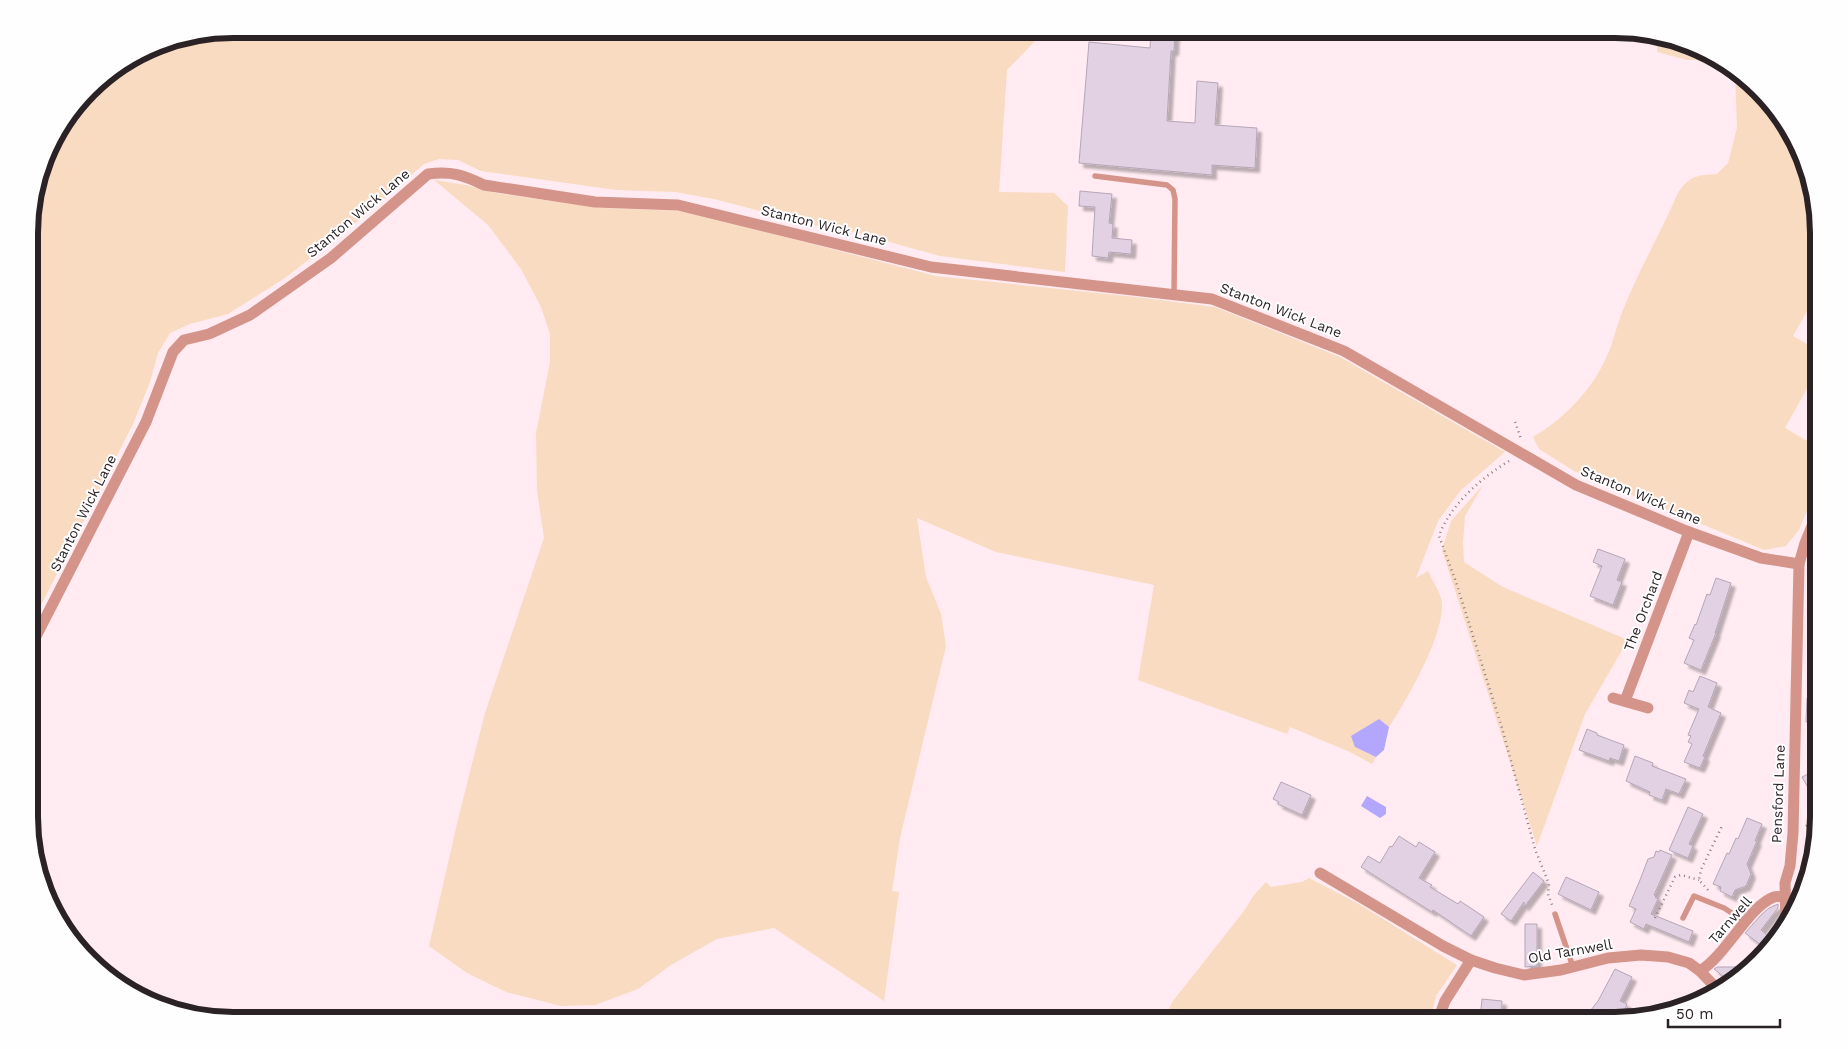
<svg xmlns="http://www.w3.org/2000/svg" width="1848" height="1049" font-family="'Work Sans',sans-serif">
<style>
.green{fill:#f9dbc2}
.water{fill:#b3a7fd}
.building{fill:#e1d1e2;stroke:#b5a6b7;filter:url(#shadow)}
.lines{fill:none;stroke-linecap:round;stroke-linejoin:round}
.path{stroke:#8b7d82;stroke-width:2.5;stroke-dasharray:1 4;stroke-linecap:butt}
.service{stroke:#d59489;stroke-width:5.5}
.minor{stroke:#d59489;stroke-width:11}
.labels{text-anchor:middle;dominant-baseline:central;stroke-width:4;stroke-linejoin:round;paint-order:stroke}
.street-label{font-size:14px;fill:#2b2225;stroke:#fefefe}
.rim{fill:none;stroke:#2b2225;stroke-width:6}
</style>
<defs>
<filter id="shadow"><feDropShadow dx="4.5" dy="4.5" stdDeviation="1" flood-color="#0004"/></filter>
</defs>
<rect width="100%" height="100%" fill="#ffebf1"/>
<g class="green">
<polygon points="232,29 1052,29 1038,38 1007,70 999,192 1054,193 1068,206 1065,272 940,256 850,231 822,227 714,199 675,192 616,190 481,171 458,160 439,159 424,164 362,218 285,278 228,314 190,324 170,333 158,353 150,382 133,424 30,627 30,206 50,142 98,79 155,44"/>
<polygon points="1657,34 1669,36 1717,56 1723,61 1687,60 1657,52"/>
<path d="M1735,72L1785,119L1809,167L1819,219V290L1793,336L1819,351V367L1785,428L1819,448V482L1799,530L1786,546L1764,550L1574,471L1539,449L1533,437C1568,416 1597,385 1611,346C1615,334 1618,322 1623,310C1639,270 1661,232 1678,193C1689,176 1697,175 1717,174L1728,163L1737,128Z"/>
<path d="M434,180L466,185L496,193L601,208L685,211L936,276L1136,297L1215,307L1340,357L1505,452L1461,490L1438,521L1416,578L1428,571C1432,580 1441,593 1442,603C1444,636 1407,699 1389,727L1378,719L1355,747L1376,757L1372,764L1350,752L1290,727L1287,734L1138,680L1154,585L996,552L917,518L926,577L941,614L946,646L900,838L892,891L899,892L884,1001L774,928L717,939L671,965L638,989L595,1005L561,1006L506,992L467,973L429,946L459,815L485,713L544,538L537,490L536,433L550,362V334L541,307L521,269L488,225Z"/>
<polygon points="1483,485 1465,516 1463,543 1464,562 1503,587 1628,640 1585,714 1537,846 1442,550 1451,521"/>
<polygon points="1309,878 1359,904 1457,965 1436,996 1430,1020 1163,1020 1173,1001 1244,911 1254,895 1266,882 1271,887 1302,882"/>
</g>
<g class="water">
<polygon points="1379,719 1389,727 1384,750 1376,757 1355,747 1351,736"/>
<polygon points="1367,796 1386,807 1386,814 1380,818 1361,806"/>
</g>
<g class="building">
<polygon points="1151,31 1175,33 1174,51 1171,51 1167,121 1195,123 1197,81 1218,83 1215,125 1257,128 1255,168 1212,165 1212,175 1079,163 1089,42 1150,48"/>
<polygon points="1080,191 1112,194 1109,223 1113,224 1112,238 1132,240 1131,254 1109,252 1108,258 1092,256 1095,207 1079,206"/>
<polygon points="1598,549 1625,559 1617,580 1622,582 1613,605 1590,596 1602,566 1593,562"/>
<polygon points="1716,578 1731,583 1715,633 1716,633 1701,670 1684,663 1694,640 1689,638 1695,624 1696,625 1707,594 1710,595"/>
<polygon points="1700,676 1717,683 1708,707 1721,713 1703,756 1705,757 1700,768 1684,762 1692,744 1688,742 1691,736 1688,735 1699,709 1684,703 1689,690 1693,692"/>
<polygon points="1807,698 1819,698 1819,722 1806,722"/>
<polygon points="1587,729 1597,733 1597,735 1624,745 1619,761 1610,758 1609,761 1579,750"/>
<polygon points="1635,756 1653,763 1652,766 1686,779 1679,794 1666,789 1662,800 1649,795 1650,792 1626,781"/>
<polygon points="1814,771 1819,780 1819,807 1802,777"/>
<polygon points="1281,782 1311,795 1302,815 1278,804 1279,802 1273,799"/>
<polygon points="1688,807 1703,814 1689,844 1693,846 1688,858 1669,850"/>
<polygon points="1747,818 1762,824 1755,841 1757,841 1747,864 1751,874 1746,886 1735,890 1732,897 1720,891 1721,887 1713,884 1727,853 1729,854 1736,838 1738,839"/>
<polygon points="1399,836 1416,847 1419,842 1435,852 1419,878 1432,885 1430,887 1458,904 1460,901 1484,917 1471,936 1433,910 1432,912 1361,867 1368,856 1380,863 1390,846 1392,847"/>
<polygon points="1660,850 1672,855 1654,895 1656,896 1655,897 1658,899 1651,914 1693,931 1689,942 1646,924 1644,929 1630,922 1636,909 1629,906 1640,880 1648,859 1654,857 1656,851 1659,852"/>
<polygon points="1533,872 1544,881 1524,907 1524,902 1511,921 1501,914"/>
<polygon points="1566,877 1599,892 1591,910 1558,894"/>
<polygon points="1778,904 1778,908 1761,930 1768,936 1761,945 1745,933 1761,915 1769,908"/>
<polygon points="1525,924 1537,924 1537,966 1525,967"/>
<polygon points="1717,967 1747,967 1731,983 1714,969"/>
<polygon points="1615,969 1632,977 1620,1001 1627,1004 1625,1009 1643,1017 1629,1020 1583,1020 1598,1001"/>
<polygon points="1482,999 1502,1001 1501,1020 1480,1020"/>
</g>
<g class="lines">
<g class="path">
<polyline points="1515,422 1521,439"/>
<path d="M1509,461C1481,478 1450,505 1439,536L1456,582L1502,728L1535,849L1549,884L1548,894L1552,905"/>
<polyline points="1806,826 1819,815"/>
<polyline points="1708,890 1699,880 1701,870 1722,826"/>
<polyline points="1655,918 1675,877 1681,875 1699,880"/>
</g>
<g class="service">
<polyline points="1095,176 1167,185 1173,190 1175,199 1174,295"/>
<polyline points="1555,914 1573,967"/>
<polyline points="1683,918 1694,896 1724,908 1746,922"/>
</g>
<g class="minor">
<path d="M30,648L146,422L173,352L184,340L209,334L250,315L331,258L428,174C452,171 463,175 484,185L595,202L678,205L931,267L1212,299L1344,351L1576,485L1689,532L1761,558L1799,564"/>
<polyline points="1613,698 1648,708"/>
<polyline points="1625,701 1689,532"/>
<polyline points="1320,873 1443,946 1471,960 1495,968 1524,975 1561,970 1608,958 1641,955 1668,957 1689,963 1700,971 1719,991"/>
<polyline points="1786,925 1785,883 1790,866 1793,833 1799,564 1805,543 1819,509"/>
<path d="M1700,971C1727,954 1749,906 1774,897C1777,896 1782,897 1785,897"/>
<polyline points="1438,1020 1445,1001 1471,960"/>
</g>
</g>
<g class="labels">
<g class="street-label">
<text transform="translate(358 213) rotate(-40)">Stanton Wick Lane</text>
<text transform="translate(824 225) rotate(14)">Stanton Wick Lane</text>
<text transform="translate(1281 310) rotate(21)">Stanton Wick Lane</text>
<text transform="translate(1641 495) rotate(23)">Stanton Wick Lane</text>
<text transform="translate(83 513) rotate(-63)">Stanton Wick Lane</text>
<text transform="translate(1643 611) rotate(-69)">The Orchard</text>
<text transform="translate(1778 794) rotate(-88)">Pensford Lane</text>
<text transform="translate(1730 920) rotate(-49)">Tarnwell</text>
<text transform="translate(1570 951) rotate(-10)">Old Tarnwell</text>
</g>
</g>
<path d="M0 0H1848V1049H0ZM233 38H1615A195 195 0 0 1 1810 233V817A195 195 0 0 1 1615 1012H233A195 195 0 0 1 38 817V233A195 195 0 0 1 233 38Z" fill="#fefefe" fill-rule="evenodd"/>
<path class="rim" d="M233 38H1615A195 195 0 0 1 1810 233V817A195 195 0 0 1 1615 1012H233A195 195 0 0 1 38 817V233A195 195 0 0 1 233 38Z"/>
<path d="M1668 1019v8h112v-8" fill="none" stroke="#2b2225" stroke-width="2.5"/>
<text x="1676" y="1019" font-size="15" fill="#2b2225" stroke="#fefefe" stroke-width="4" paint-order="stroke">50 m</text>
</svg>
